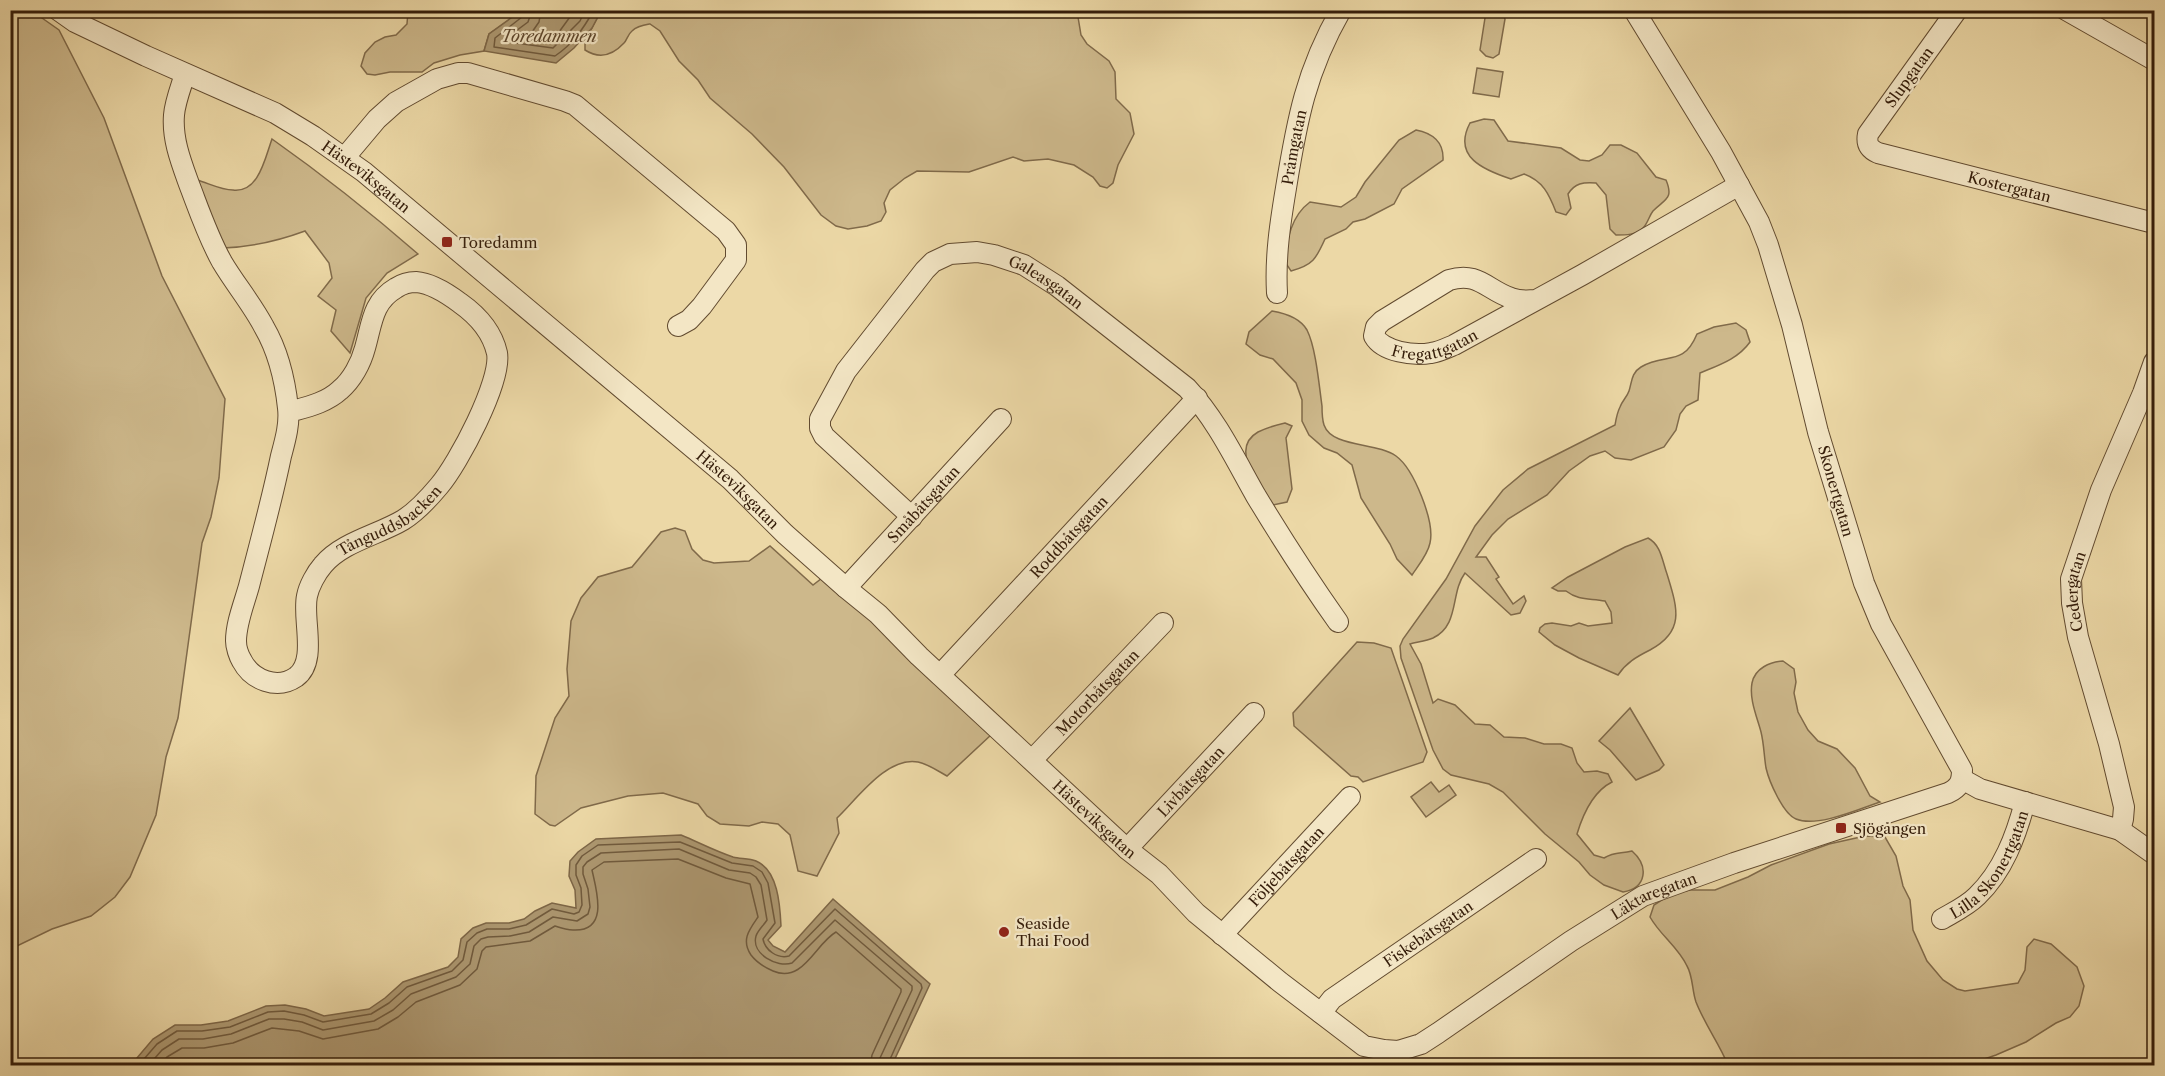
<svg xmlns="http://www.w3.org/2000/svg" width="2165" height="1076" font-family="'Libre Caslon Text',serif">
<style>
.green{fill:#cdb88b;stroke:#806a4a;stroke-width:1.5}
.water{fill:#ad9871;stroke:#7d6647;stroke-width:1.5}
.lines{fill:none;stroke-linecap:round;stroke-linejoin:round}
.shore{stroke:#705a3d;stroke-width:1.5}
.minor-casing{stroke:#624b30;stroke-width:22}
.minor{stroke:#f3e6c5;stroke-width:20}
.poi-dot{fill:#8f2418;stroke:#f3e6c5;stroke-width:2}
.labels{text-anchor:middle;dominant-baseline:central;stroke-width:4.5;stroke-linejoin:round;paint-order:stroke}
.street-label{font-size:15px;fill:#341c09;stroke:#f3e6c5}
.poi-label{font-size:15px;fill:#341c09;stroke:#f3e6c5;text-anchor:start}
.water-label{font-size:16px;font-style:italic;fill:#5e472d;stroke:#f3e6c5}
</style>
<rect width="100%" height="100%" fill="#ecd8a6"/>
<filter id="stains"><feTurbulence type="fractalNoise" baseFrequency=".00333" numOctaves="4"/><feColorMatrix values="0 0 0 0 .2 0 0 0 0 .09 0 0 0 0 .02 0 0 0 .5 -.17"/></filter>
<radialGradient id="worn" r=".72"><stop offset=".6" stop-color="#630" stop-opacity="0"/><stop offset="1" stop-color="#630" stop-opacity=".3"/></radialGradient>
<g class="green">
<polygon points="1491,10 1501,11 1505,19 1499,54 1493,58 1486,56 1480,50 1485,18"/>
<polygon points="32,11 59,30 104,118 162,276 225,399 219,478 211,517 202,543 178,718 166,757 156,815 130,877 115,897 91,916 52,929 17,946 11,946 10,27 19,11"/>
<polygon points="408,11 522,11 489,34 484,51 460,55 434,63 422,72 390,72 375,75 367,74 361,66 365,53 375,42 385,37 396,35 407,24"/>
<path d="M601,11H1077L1081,35L1087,44L1109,61L1115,72L1116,99L1130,113L1134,134L1118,165L1113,183L1107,188L1100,186L1093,177L1074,165L1048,159L1024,161L1013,157L969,172L917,171L905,178L890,190L884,203L886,212L881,221L867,226L848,229L836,226L821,215L784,167L752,134L710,98L698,80L679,61L660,31L650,24C644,25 637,26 632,31C628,34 627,40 624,43C612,56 599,59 585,50V41Z"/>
<polygon points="1477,68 1503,72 1499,97 1473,93"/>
<path d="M1484,119L1494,120L1508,141L1561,148L1580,160L1589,161L1602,155L1610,145H1621L1637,153L1656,177L1666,180C1674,199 1665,199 1653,211C1649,216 1648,223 1643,228C1637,235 1625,235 1616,235L1610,229L1606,195L1596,183C1583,182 1575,183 1568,194L1571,208L1566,215L1556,212C1549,194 1543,181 1524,174L1511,179C1484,170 1452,157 1470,123Z"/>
<path d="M1416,130C1432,133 1444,142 1443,160L1402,189L1394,204L1365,219L1353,222L1346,229L1325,239C1316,259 1313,265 1291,271L1285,262C1287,239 1291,216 1310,202L1341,207L1356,197L1365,182L1399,140Z"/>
<path d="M272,139C323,175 371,213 418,254L387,273L366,298L350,353L331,331L336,310L318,296L332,278L329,263L305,231C278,241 251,247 223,248L197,180C208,183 221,190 233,190C259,193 265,158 272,139Z"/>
<path d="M1272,311C1284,313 1300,318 1307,330C1316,348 1319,385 1322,406C1322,412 1322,419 1324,425C1332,448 1377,442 1396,456C1414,469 1435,522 1430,543C1428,554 1418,566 1412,575L1397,559L1390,544L1361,498L1352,465L1337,453L1324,448L1309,435L1302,421V400L1296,383L1273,359L1260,355L1246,344L1249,332Z"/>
<path d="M1736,323L1746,330L1750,342C1738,359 1719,365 1700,373L1698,400L1686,406L1680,414L1676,430L1664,447L1631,460L1615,458L1605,451L1590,456L1569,471L1547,495L1508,519L1492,535L1476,557H1486L1499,577L1496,579L1513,604L1524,596L1526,601L1520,613L1511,615L1465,573C1450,593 1460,625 1433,638C1426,641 1417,642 1410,644L1421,664L1433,703L1438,699L1455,705L1475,724L1490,725L1504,737L1525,738L1544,744H1561L1572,748L1577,763L1584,772L1597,771L1608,774L1612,782C1594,791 1583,814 1577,834L1594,855L1604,858C1615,851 1620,854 1632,851C1649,866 1647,888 1623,892L1604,885L1590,875L1579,862L1545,834L1503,792L1489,784L1451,775L1443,769L1433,750L1401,658L1400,646L1403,639L1446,579L1475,526L1503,490L1528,469L1615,425C1616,419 1617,413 1620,407C1622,401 1627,397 1629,391C1632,382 1631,373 1641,367C1665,352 1683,368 1697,334L1714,327Z"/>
<path d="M1285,423L1292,426L1286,438L1292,489L1287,502L1273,505C1261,487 1228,449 1258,432C1266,428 1276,425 1285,423Z"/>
<path d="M675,528L685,531L692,549L703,560L714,563L749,561L770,546L813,585L826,575L992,734L947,776C938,771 928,764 918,762C887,756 857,799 837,818L839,833L817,876L798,871L790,835L778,824L762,822L749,826L720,824L707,816L698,804L663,793L628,796L581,808L555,826L550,825L535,814L536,776L555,718L569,696L567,669L571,621L581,598L598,577L632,567L661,532Z"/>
<path d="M1648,538C1661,545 1662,560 1667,574C1677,607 1686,631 1650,650C1636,657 1626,663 1618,675L1579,658L1555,645L1539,632L1540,628L1545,624L1552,623L1571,626L1579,623L1588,626L1612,623L1611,612L1605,601C1590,598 1579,601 1566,591H1558L1552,588L1568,577L1625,547Z"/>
<polygon points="1357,642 1374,643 1391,648 1427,752 1423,762 1363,782 1358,777 1351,776 1294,726 1293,713"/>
<path d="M1783,661L1794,669L1796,682L1794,693L1798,712L1808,730L1818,741L1837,749L1855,768L1870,796L1880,802C1859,809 1817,828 1796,819C1783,814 1769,781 1766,768C1764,756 1764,744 1761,732C1757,717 1749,699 1752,683C1755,668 1770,662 1783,661Z"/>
<polygon points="1630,708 1664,765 1659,770 1636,780 1610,750 1599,741"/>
<polygon points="1431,782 1439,792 1449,785 1456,795 1426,817 1411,797"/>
<path d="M1865,836L1885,837L1896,856L1903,886L1910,900L1913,930L1927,961L1943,980L1957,989L1965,991L2018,983L2025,970L2027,947L2034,939L2051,944L2077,967L2084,986L2079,1006L2070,1017L2056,1023L2026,1042L1996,1055L1967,1065H1728C1719,1043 1705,1025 1696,1002C1692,991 1693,976 1687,966C1678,947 1660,935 1650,917L1654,905L1671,894L1690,890H1715L1748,877L1771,865L1829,844Z"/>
</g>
<g class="water">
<polygon points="522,10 601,10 601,11 592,28 574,48 556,63 484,51 489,34"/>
<path d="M681,835C698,842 715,851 733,857C740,859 749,858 756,861C778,870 780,905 781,926L768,940L773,946L785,952L833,899L930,984L892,1065H131L153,1039L175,1025H201L228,1021L266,1006L285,1005L306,1009L324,1016L369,1009L385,998L403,982L448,967L458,957L461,939L473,928L486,923H509L524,919L535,911L552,903L576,908L575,890L569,876L570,861L578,852L596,839Z"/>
</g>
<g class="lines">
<g class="shore">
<path d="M524,10L522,17L495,38L494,47L555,56C573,44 583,29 594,10"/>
<polyline points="532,10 528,22 508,37 508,42 553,48 580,21 585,10"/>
<polyline points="541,10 539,22 530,35 549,39 559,32 575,10"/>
<path d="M138,1066L157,1044L177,1031H202L230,1027L268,1012L284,1011L304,1015L323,1022L371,1014L389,1003L407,987L452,971L463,960L467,942L477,933L487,929H509L526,925L552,909L574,914L579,912L582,905L581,888L576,875V865L582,856L598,845L680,842L732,863L753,866L762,872L768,883L775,923L763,939C765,950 777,959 789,956L835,909L921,984L922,988L887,1066"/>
<path d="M148,1066L162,1050L179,1039H203L231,1034L269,1019H284L302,1022L323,1030L374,1021L393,1010L411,994L456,977L470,964L474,946L481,939L488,937L510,936L529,932L553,917L577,921L588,914L590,907L588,889L583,874V867L587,862L601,853L679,849L729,870L750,873L756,877L761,885L767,920C764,925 758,930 756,936C751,954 777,968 792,963L835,920L912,986V990L880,1058L879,1066"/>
<path d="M159,1066L167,1057L182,1048H204L233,1043L272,1028L299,1031L323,1039L378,1029L398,1017L416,1002L460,985L477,969L482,951L486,947L530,941L555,926C561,928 567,930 573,930C610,932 596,889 592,870L604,862L678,859L726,878L750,884L758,917C749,930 741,940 751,955C757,963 764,967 773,971C803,984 815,944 836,932L901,989V992L872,1055L870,1066"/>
</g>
<defs>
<g id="minor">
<path id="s1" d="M58,10L75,22L146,56L275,113L313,136L364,172L730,479L785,534L846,588L878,614L919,656L1127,849L1159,874L1196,913L1280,982L1364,1046L1384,1050L1398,1051L1421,1044L1438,1033L1571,941L1643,896L1734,863L1948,793C1959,788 1962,782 1962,770L1881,624L1864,583L1818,432L1792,325L1768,245L1759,222L1721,152L1634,10"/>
<path id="s2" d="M1957,10L1868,134C1866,144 1869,149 1878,153L2154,223"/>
<polyline points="2066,10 2154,60"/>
<path id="s3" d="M185,74C181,87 175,102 174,115C172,139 181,162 189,184C199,210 208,237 222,262C235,284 252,304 264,327C278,351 285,380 288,408C290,424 285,441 281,456C272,500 260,543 249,586C244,604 236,623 236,641C236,647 239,656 242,661C252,680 277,690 296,677C318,661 302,619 307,596C309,586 316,573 323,565C342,542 378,535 403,520C416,512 429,498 439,486C458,464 502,381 497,353C492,331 477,315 460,303C448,294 431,283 416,282C408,282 402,284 396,288C372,302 372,324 365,348C361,363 352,380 340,390C326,403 307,407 289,412"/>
<polyline points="345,157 377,119 396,102 437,79 458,73 468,73 565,101 575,105 726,231 736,245 736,260 702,306 689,320 678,326"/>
<path id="s4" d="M1277,293C1275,257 1280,224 1286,188C1297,120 1306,71 1341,10"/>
<path id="s5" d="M1535,300C1526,301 1519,301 1511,298C1487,290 1478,271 1449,280L1382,321L1376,327L1374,336C1383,352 1414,356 1431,353C1439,352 1447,348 1454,345L1582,275L1739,185"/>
<path id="s6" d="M912,517L824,436L820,428V419L846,371L925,270L933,262L950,254L977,252L994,255L1024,265L1057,286L1187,388C1216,419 1235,459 1256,496C1282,539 1309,581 1338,622"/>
<path id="s7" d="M846,588L1001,419"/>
<path id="s8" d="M940,675L1197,398"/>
<path id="s9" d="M1032,760L1163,623"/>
<polyline points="1962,779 1980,789 2120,830 2154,854"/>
<path id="s10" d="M2120,830L2123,819L2124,807L2109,744L2078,637L2072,603L2071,579L2101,490L2143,393L2154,362"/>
<path id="s11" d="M1127,849L1254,713"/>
<path id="s12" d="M1942,919C1954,912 1967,906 1977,896C2003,871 2016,836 2025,802"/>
<path id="s13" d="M1222,935L1350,797"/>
<path id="s14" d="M1321,1013L1332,999L1536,859"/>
</g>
</defs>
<use href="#minor" class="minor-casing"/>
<use href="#minor" class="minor"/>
</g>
<g class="poi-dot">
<rect x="441" y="236" width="12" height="12" rx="3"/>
<rect x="1835" y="822" width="12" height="12" rx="3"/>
<circle cx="1004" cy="932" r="6"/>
</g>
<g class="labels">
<g class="street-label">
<text transform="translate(1909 77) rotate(-54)">Slupgatan</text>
<text stroke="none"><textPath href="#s4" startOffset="147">Pråmgatan</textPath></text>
<text stroke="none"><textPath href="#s1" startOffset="352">Hästeviksgatan</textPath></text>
<text stroke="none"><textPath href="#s2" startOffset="312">Kostergatan</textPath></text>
<text stroke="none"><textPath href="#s6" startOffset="454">Galeasgatan</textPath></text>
<text stroke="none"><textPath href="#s5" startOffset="255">Fregattgatan</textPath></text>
<text stroke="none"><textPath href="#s1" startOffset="838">Hästeviksgatan</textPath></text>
<text transform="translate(1836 491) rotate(74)">Skonertgatan</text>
<text stroke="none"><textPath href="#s7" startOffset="114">Småbåtsgatan</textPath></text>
<text stroke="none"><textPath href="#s3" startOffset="885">Tånguddsbacken</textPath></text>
<text stroke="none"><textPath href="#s8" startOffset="189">Roddbåtsgatan</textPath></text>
<text stroke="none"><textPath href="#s10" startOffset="246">Cedergatan</textPath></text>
<text stroke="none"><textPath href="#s9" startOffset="94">Motorbåtsgatan</textPath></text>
<text stroke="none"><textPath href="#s11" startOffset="93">Livbåtsgatan</textPath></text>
<text stroke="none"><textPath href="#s1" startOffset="1324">Hästeviksgatan</textPath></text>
<text stroke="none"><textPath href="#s12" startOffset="75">Lilla Skonertgatan</textPath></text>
<text stroke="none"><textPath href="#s13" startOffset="94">Följebåtsgatan</textPath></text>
<text stroke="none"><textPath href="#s1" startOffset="2012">Läktaregatan</textPath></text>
<text stroke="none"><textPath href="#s14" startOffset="134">Fiskebåtsgatan</textPath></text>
</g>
<g class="poi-label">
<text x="459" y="242">Toredamm</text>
<text x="1853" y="828">Sjögången</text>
<text x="1016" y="923">Seaside<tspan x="1016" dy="17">Thai Food</tspan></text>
</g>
<g class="water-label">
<text x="549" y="36">Toredammen</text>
</g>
</g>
<rect width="2165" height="1076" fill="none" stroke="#ecd8a6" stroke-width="36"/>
<rect x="12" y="12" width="2141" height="1052" fill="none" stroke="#341c09" stroke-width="3"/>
<rect x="18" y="18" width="2129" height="1040" fill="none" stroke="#341c09" stroke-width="1.5"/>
<rect width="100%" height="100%" filter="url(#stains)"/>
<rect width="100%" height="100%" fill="url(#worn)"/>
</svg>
